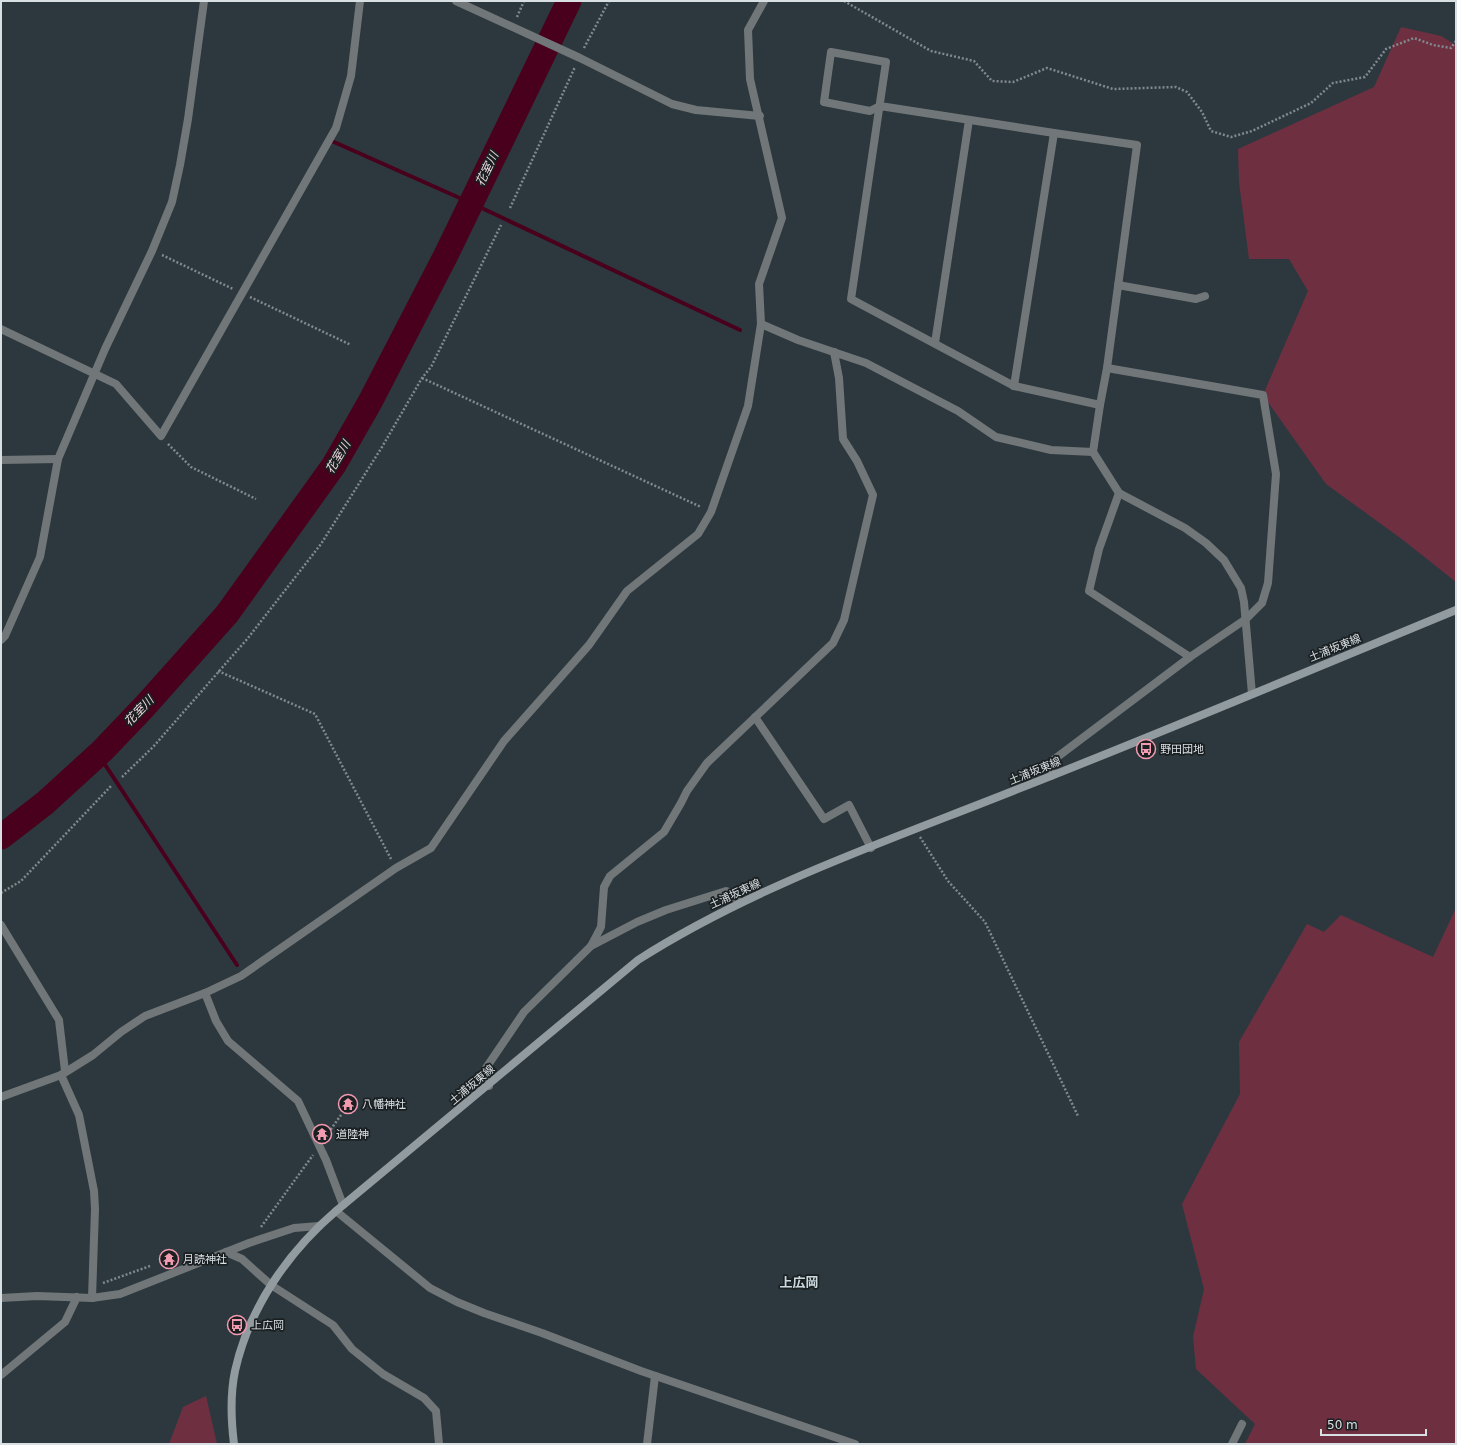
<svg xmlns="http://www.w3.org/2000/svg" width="1457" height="1445" font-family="'DejaVu Sans','Noto Sans JP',sans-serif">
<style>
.green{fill:#6e3041}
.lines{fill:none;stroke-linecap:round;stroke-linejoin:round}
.stream{stroke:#49001d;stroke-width:4}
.river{stroke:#49001d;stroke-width:25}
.building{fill:#136582}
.path{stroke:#80898e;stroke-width:2.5;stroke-dasharray:2 2;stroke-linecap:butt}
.street{stroke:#717779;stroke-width:8}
.secondary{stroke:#929b9f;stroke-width:8}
.labels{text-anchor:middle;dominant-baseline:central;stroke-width:3.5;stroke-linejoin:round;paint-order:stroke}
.street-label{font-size:11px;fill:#d9e0e3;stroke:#1a1f21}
.poi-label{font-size:11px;fill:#d9e0e3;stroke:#1a1f21;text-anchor:start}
.water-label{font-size:12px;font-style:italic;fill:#f0d8dd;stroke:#1a1f21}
.quarter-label{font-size:13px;font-weight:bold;fill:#cbd9df;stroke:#1a1f21}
</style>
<rect width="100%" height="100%" fill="#2d383e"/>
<g class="green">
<polygon points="1401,27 1441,36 1456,45 1456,582 1403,540 1326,484 1263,395 1308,291 1289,259 1249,259 1239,182 1238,149 1374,87"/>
<polygon points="1456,908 1456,1444 1245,1444 1255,1424 1196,1369 1193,1337 1204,1289 1182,1204 1240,1094 1239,1042 1307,924 1324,932 1341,915 1433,957"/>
<polygon points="206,1396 217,1444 169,1444 183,1407"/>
</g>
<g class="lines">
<g class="stream">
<polyline points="334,142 471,203 740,330"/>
<polyline points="98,754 237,965"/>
</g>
<polyline class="river" points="1,837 45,803 102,751 145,706 227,614 334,465 370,402 446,255 569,1"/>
</g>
<polygon class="building" points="348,1094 358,1102 348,1114 338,1106"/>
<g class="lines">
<g class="path">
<polyline points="844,1 931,51 974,61 992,81 1013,82 1047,68 1113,89 1176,87 1187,92 1202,112 1211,131 1231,137 1252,131 1311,103 1333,83 1365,77 1386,49 1414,38 1433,45 1451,48 1456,41"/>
<polyline points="517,17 524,1"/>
<polyline points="584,48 609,1"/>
<polyline points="510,208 575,67"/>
<polyline points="162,255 233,289"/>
<polyline points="250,297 351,345"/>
<polyline points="422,378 701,507"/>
<polyline points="168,444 191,467 256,499"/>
<polyline points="218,671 315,714 391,859"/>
<polyline points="122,777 153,747 248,638 321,544 382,447 422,378 431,367 501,225"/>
<polyline points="920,837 948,881 985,922 1078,1116"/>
<polyline points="1,893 21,881 111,786"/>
<polyline points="326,1136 341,1115"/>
<polyline points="261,1227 313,1155"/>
<polyline points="103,1283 150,1266"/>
</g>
<g class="street">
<polyline points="456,1 580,58 672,104 696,110 760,116"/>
<polyline points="1054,133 880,106 870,111 824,102 831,52 886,62 851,299 1014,386 1100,405 1107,368 1137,145 1054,133"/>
<polyline points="1118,285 1196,299 1205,296"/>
<polyline points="761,324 798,340 866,363 958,411 996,437 1051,450 1093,452"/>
<polyline points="1,329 116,384 161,436 336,128 351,76 360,1"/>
<polyline points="935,343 969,120"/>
<polyline points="1014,386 1054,133"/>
<polyline points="1100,405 1093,452 1119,493 1185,528 1206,543 1224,560 1241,588 1244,602 1252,694"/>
<polyline points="1,460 58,459"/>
<polyline points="1119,493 1099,549 1089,591 1190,657"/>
<polyline points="1,640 5,636 40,557 58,459 105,349 152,251 172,202 180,165 188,119 204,1"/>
<polyline points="755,717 824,819 849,805 871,848"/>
<polyline points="1051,776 1052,761 1190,657 1246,619 1262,603 1268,583 1276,474 1263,395 1107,368"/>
<polyline points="1,925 59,1020 65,1071"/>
<polyline points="591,946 637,922 666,910 726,891 731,893 740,903"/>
<polyline points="205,993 216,1021 228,1041 298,1101 326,1160 343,1205"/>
<polyline points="61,1075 79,1115 94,1191 95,1209 92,1298"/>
<polyline points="489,1086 486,1068 524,1012 591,946 601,927 604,887 610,876 664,832 681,803 687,791 707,763 833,643 844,620 873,495 857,461 843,439 839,378 834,352"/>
<polyline points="1,1097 61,1075 93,1055 121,1032 145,1016 205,993 241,976 396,868 431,848 504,741 589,645 627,591 698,534 711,512 748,406 761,324 759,284 782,218 750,79 748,30 764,1"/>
<polyline points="336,1211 430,1288 457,1302 484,1313 542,1333 641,1371 855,1444"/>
<polyline points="226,1252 242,1259 271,1285 333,1325 352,1349 383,1374 424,1398 436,1411 439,1444"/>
<polyline points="1,1298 37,1296 92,1298 120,1294 249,1243 294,1228 319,1226"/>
<polyline points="1,1375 65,1322 77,1297"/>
<polyline points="647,1444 655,1376"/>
<polyline points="1232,1444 1242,1424"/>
</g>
<path class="secondary" d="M234,1444C231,1420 230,1395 235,1371C249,1308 288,1252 336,1211L638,960C752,887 887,841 1013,791C1161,733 1308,671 1456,610"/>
</g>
<defs>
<symbol id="bus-ring" viewBox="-11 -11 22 22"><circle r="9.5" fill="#1a1f21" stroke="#f29aaf" stroke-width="1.5"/><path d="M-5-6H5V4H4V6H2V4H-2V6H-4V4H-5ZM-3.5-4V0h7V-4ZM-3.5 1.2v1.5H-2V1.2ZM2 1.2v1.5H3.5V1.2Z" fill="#f29aaf"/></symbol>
<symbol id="temple-ring" viewBox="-11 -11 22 22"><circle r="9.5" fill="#1a1f21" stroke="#f29aaf" stroke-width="1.5"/><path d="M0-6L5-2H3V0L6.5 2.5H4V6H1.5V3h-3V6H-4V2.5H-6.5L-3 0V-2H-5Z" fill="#f29aaf"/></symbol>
</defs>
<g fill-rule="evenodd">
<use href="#bus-ring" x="1135" y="738" width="22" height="22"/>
<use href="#temple-ring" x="337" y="1093" width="22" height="22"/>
<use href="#temple-ring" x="311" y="1123" width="22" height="22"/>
<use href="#temple-ring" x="158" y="1248" width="22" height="22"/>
<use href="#bus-ring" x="226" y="1314" width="22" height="22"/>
</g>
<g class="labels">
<g class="street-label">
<text transform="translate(1335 648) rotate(-22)">土浦坂東線</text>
<text transform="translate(1035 771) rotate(-22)">土浦坂東線</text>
<text transform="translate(735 894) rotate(-25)">土浦坂東線</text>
<text transform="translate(472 1085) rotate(-40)">土浦坂東線</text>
</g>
<g class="poi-label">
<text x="1160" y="749">野田団地</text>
<text x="362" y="1104">八幡神社</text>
<text x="336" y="1134">道陸神</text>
<text x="183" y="1259">月読神社</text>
<text x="251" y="1325">上広岡</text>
</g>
<g class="water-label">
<text transform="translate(487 169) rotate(-64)">花室川</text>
<text transform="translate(338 457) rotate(-59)">花室川</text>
<text transform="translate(139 711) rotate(-46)">花室川</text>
</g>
<g class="quarter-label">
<text x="799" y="1282">上広岡</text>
</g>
</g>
<rect width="1457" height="1445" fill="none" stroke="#d9e0e3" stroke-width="4"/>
<path d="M1321 1429v6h105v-6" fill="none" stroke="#d9e0e3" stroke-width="2"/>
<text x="1327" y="1429" font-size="12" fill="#d9e0e3" stroke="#1a1f21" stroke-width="3" paint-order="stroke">50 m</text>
</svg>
